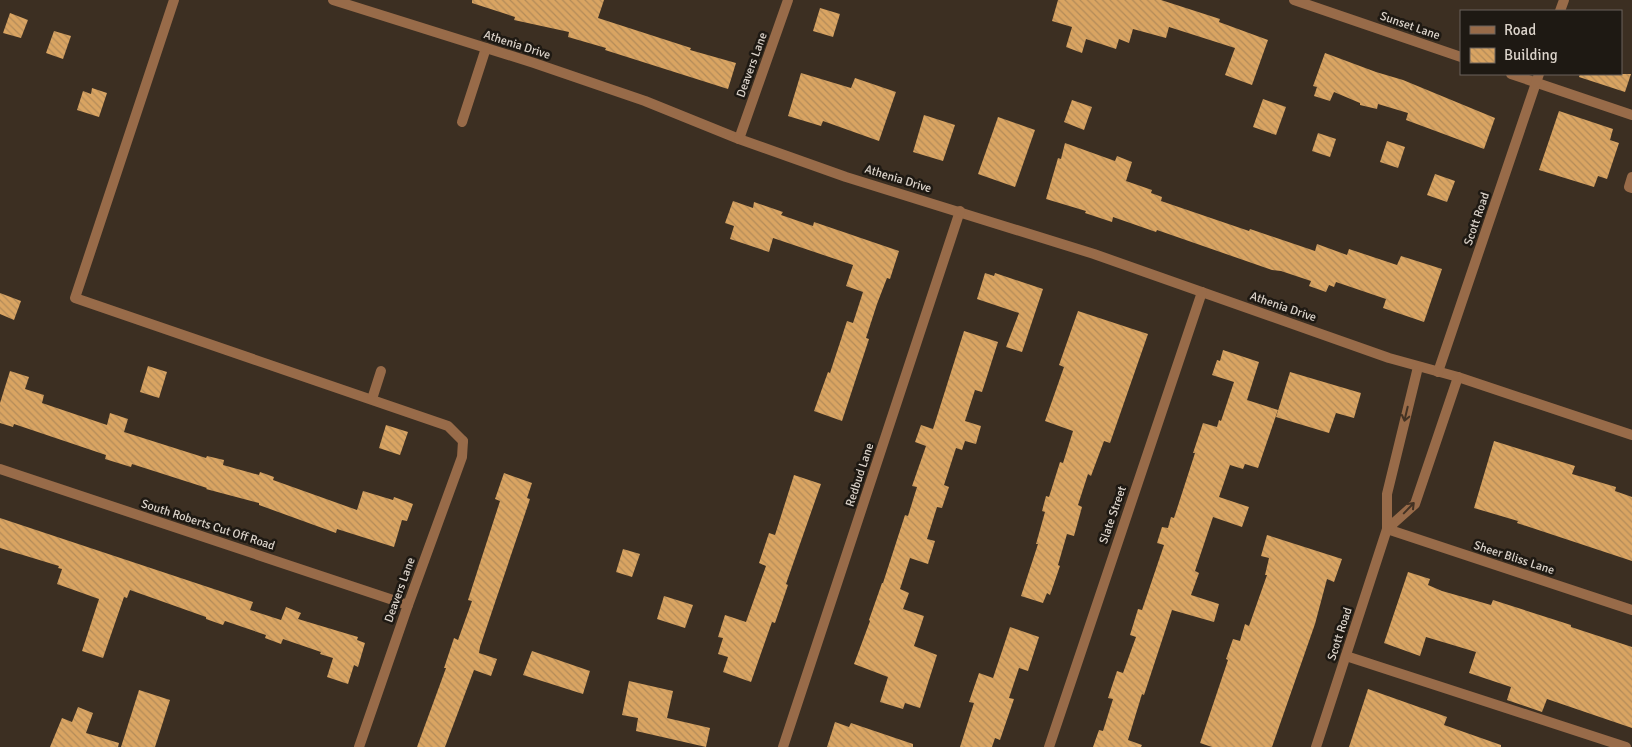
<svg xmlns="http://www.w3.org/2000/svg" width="1632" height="747" font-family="Signika,sans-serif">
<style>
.building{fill:url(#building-back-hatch)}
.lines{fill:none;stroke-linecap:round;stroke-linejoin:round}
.service{stroke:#986b49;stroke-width:10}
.minor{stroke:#986b49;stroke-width:10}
.oneway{stroke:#433223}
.labels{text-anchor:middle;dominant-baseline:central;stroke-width:5;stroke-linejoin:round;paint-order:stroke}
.street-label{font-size:12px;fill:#dbd3ca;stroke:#1e1913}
</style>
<defs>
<pattern id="building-back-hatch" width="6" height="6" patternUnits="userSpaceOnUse" patternTransform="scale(1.25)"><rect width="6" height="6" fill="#d9a462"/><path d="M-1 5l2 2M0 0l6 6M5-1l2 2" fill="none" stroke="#b38b59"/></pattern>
</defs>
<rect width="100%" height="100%" fill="#3c2f22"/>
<g class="building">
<polygon points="472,0 604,0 598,18 691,48 690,50 736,63 728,89 605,50 606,48 568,37 569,32 514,20 515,17 472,3"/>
<polygon points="1058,0 1161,0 1220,19 1219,22 1268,40 1252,85 1225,75 1235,48 1169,27 1166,38 1133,29 1129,43 1119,39 1116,49 1086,39 1082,53 1066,47 1072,27 1052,21"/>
<polygon points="820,8 840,14 833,37 813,31"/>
<polygon points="10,13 28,20 21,38 3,33"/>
<polygon points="54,31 71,36 63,59 46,53"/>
<polygon points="1325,53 1376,72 1403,80 1495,118 1484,149 1406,120 1408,113 1378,104 1377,109 1360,105 1360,103 1334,92 1330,101 1314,96 1317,87 1313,86"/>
<polygon points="801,73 851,88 855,78 896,92 879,141 823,121 821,126 788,116"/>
<polygon points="1580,74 1631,74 1625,92 1579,77"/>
<polygon points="92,88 107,93 99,117 77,110 83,91 91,94"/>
<polygon points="1263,99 1286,107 1276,135 1253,127"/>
<polygon points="1072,100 1092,107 1084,130 1064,122"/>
<polygon points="1559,111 1613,129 1610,140 1619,143 1607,179 1598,176 1594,187 1539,170"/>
<polygon points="924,115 955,125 943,161 913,152"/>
<polygon points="998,117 1035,130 1015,187 978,174"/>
<polygon points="1318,133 1336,139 1330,157 1312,151"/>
<polygon points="1387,141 1405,147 1398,168 1380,162"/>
<polygon points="1065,143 1115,161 1117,156 1132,162 1126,181 1152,190 1151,193 1162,197 1161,201 1249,231 1250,229 1315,251 1317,244 1347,255 1349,249 1397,265 1401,256 1442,269 1424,322 1383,308 1386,299 1336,282 1334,287 1329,285 1326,292 1309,286 1311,281 1281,271 1272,270 1157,230 1156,232 1113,217 1112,222 1085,213 1086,211 1046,199 1058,158 1061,159"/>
<polygon points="1435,174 1455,181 1447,202 1427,195"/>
<polygon points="733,201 753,208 754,202 783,212 781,215 813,226 814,222 899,251 890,279 887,278 877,304 866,338 869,339 842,421 814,411 828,372 830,373 847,321 853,323 863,292 846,286 853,265 773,238 769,252 730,239 734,226 725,223"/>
<polygon points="985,273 994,276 995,273 1043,289 1022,352 1006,347 1019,313 977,299"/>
<polygon points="0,293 21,301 14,320 0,314"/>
<polygon points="1078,311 1148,334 1110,443 1104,441 1091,476 1088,474 1078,505 1082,507 1074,536 1067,534 1058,565 1060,566 1050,595 1047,593 1043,603 1021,596 1038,544 1036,544 1045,512 1042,511 1046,496 1049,497 1060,462 1063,463 1073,431 1045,421 1064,367 1059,365"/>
<polygon points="964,331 998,342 982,392 975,390 965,421 981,426 976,444 965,441 962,450 956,448 944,485 949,487 942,508 937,507 927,539 935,541 928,564 910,558 900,589 909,593 903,609 924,616 914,646 937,655 920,708 905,703 903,709 880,702 888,677 854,664 870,621 869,620 882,583 883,583 905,515 908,516 917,487 912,486 926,446 915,442 921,425 933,429"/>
<polygon points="1223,350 1259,362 1247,400 1278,410 1258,468 1245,464 1243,469 1230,465 1219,497 1249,507 1242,527 1213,517 1195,571 1199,573 1191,595 1219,604 1214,622 1172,610 1144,695 1142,694 1128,740 1142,745 1141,747 1093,747 1099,730 1103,731 1113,699 1108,698 1117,671 1123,673 1136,637 1130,635 1138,609 1142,610 1164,545 1157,543 1162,527 1168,528 1171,517 1174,518 1195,453 1193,453 1203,423 1217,427 1219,420 1221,421 1234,382 1212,375 1217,360 1220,361"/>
<polygon points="148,366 167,372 159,398 140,392"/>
<polygon points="10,371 29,377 25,389 44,395 42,403 107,425 110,413 128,419 124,432 206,458 207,456 224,460 223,465 259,475 260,472 274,477 273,480 357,510 363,491 393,500 394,497 413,504 407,521 402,520 394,547 337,529 336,533 259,505 259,503 206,489 207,488 132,464 131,467 105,459 106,455 14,424 13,427 0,423 0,403"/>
<polygon points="1290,372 1361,393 1354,418 1336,413 1329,433 1276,417"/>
<polygon points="386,425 408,432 400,455 379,448"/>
<polygon points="1494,441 1575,466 1572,474 1616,487 1615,491 1632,497 1632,561 1517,523 1518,521 1474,508"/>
<polygon points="504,473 532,483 527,498 530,499 480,647 479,653 497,659 491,676 474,670 445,747 417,747 446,668 444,668 454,638 458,640 472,601 468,600 500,501 495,499"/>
<polygon points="794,475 821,484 786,584 788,585 775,623 772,622 751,682 723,672 728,657 718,654 723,638 718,637 725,615 746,622 766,566 759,563 769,533 775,535"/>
<polygon points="0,518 253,602 250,610 281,620 286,607 301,613 298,619 358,637 357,640 365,643 358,667 354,665 348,684 327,677 333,658 320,654 321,652 283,639 281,644 265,638 266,635 225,621 223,625 206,619 206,617 130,590 127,598 124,597 103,658 82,651 99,599 57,584 62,569 58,568 59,566 0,548"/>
<polygon points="1267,535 1342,559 1334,582 1327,579 1315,624 1272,747 1212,747 1200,743 1228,660 1226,659 1233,639 1240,641 1245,624 1249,626 1267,575 1265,575 1269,558 1261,556"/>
<polygon points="623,549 640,554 632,577 616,572"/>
<polygon points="1408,572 1430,579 1428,585 1442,591 1491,605 1493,600 1571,625 1571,627 1632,647 1632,728 1547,699 1542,712 1507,700 1511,687 1469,673 1476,652 1426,637 1420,656 1384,643"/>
<polygon points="664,596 693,605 685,628 657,619"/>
<polygon points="1010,627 1039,637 1028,671 1019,668 1009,698 1014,699 1000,740 995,738 992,747 960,747 974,703 969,702 979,673 993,678"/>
<polygon points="532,651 590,671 583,694 523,675"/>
<polygon points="629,681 673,691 667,718 710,728 706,747 636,731 638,718 622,715"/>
<polygon points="1368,689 1447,717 1444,725 1501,745 1501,747 1349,747"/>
<polygon points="139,690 170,700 155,747 121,747"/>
<polygon points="78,707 93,713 86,733 119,743 118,747 50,747 62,718 72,722"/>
<polygon points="835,722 849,727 851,723 913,744 913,747 827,747"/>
</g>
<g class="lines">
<g class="service">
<polyline points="174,0 75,298 448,426 463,441"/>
<polyline points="462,122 486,48"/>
<polyline points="372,399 381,371"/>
<polyline points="1346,656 1626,747"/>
</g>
<g class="minor">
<polyline points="333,0 534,63 645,101 739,139 846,177 1094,254 1389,358 1458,377 1632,435"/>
<polyline points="1294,0 1461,57"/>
<polyline points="1560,11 1564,0"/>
<polyline points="1511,74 1632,115"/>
<polyline points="739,139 788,0"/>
<polyline points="1632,177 1629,187 1632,188"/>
<polyline points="1438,372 1539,74"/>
<polyline points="0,469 408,605"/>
<polyline points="1387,529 1632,610"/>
<polyline points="1387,529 1415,504 1458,377"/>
<polyline points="359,747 408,605 462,457 463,441"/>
<polyline points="783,747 960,211"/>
<polyline points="1049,747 1202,292"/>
<polyline points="1316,747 1387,529 1387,494 1418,367"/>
</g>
</g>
<defs><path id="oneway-shaft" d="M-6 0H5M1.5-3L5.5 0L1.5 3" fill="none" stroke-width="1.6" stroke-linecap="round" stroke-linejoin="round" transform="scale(1.25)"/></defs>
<g class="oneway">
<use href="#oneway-shaft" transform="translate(1406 414) rotate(103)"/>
<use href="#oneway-shaft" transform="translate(1409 508) rotate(-46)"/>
</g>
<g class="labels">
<g class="street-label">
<text transform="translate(1410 26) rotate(19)">Sunset Lane</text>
<text transform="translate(517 45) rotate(18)">Athenia Drive</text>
<text transform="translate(752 65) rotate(-70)">Deavers Lane</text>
<text transform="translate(898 179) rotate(17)">Athenia Drive</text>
<text transform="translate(1477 219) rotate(-71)">Scott Road</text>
<text transform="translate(1283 307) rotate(19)">Athenia Drive</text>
<text transform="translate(860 475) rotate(-72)">Redbud Lane</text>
<text transform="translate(1113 515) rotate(-71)">Slate Street</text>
<text transform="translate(208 525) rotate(18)">South Roberts Cut Off Road</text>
<text transform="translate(1514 558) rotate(18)">Sheer Bliss Lane</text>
<text transform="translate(400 590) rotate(-70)">Deavers Lane</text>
<text transform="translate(1340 634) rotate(-72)">Scott Road</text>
</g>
</g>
<rect x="1460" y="10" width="162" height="65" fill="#1e1913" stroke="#6a635c"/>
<rect x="1470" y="26" width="25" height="8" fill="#986b49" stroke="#6a635c"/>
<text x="1504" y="35" font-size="15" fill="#dbd3ca">Road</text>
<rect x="1470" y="48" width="25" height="15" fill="url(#building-back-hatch)" stroke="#6a635c"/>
<text x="1504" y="60" font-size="15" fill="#dbd3ca">Building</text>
</svg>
